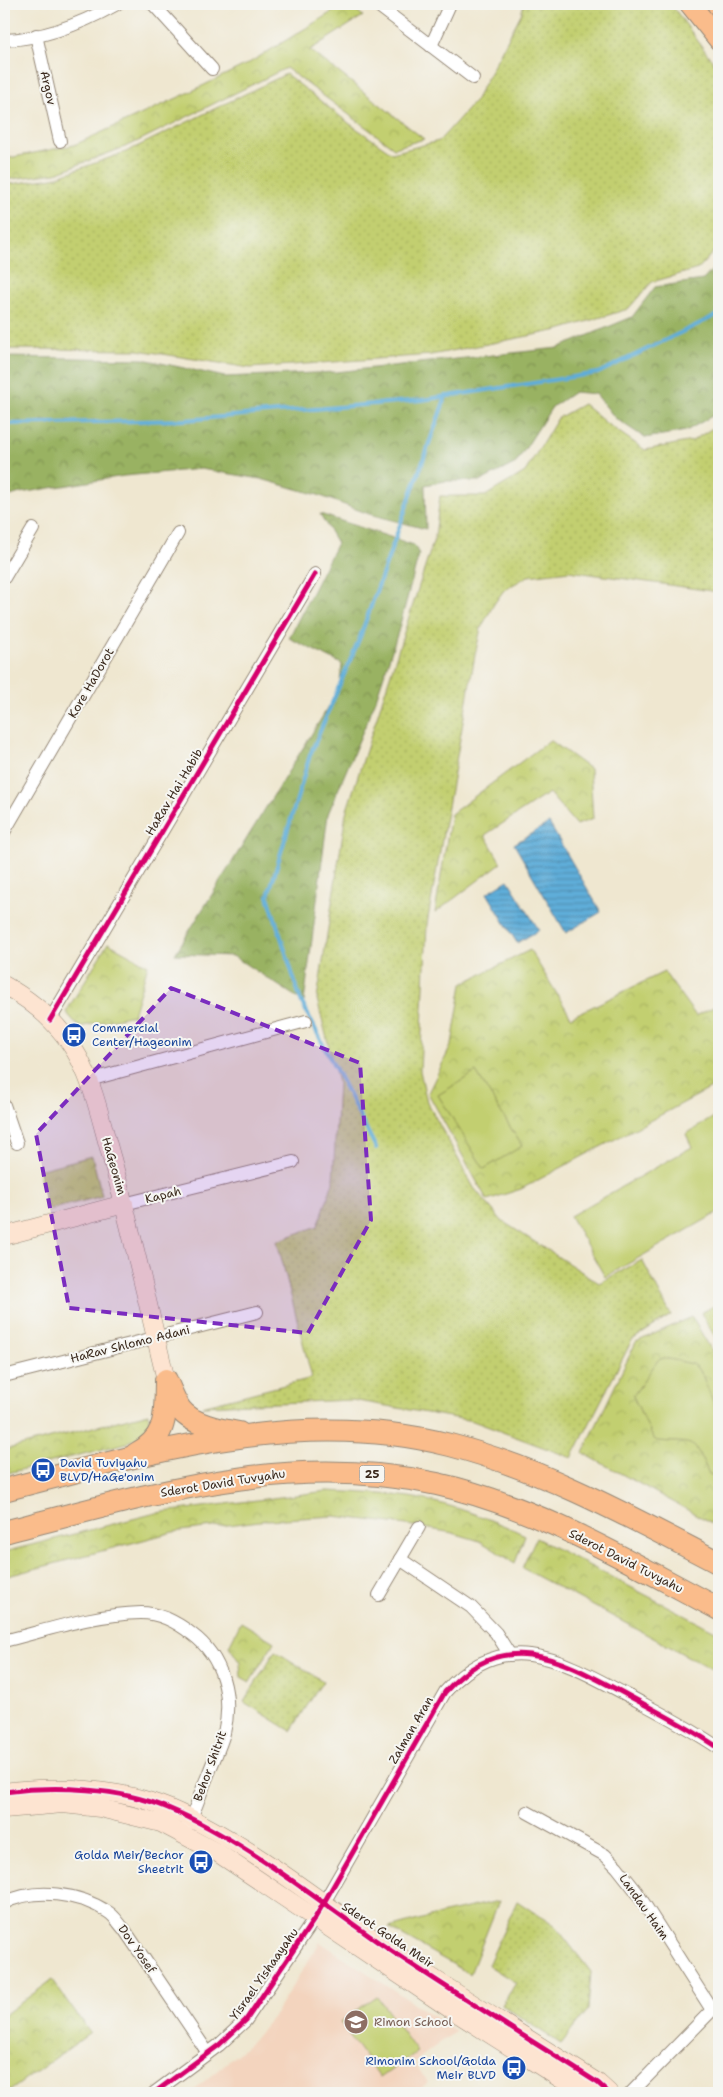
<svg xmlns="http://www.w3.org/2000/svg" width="723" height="2097" font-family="'Shantell Sans',sans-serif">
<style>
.built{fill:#f3d4be}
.grass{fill:url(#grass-dots);stroke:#7e7c47}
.forest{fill:url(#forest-crowns);stroke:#6a6e40}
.park{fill:url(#park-crowns);stroke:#7e7c47}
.pitch{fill:#c2cf70;stroke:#7e7c47}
.water{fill:url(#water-rules);stroke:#4d6c7c}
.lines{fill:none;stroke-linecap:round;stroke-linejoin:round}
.stream{stroke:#5fadd9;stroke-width:4}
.street-casing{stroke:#958877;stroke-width:14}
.secondary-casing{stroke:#958877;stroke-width:19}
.primary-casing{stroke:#958877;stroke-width:22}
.highway-casing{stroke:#958877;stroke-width:24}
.street{stroke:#fff;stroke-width:12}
.secondary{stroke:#fde4d1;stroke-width:18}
.primary{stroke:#fabc8b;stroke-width:20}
.highway{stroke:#fabc8b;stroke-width:22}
.cycleway-casing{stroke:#f6f6f2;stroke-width:8}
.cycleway{stroke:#d6006c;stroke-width:5}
.marked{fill:#7b2cbf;fill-opacity:0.2;stroke:#7b2cbf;stroke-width:4;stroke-dasharray:10 6;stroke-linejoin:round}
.labels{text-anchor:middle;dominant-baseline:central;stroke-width:4;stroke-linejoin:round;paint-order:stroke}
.shield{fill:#f6f6f2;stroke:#73675e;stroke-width:1}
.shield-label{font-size:11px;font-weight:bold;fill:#3b2a1e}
.street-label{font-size:12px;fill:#3b2a1e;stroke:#f6f6f2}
.transit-label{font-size:12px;fill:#164399;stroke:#f6f6f2;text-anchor:start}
.education-label{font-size:12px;fill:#785e54;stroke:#f6f6f2;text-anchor:start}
</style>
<defs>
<pattern id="grass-dots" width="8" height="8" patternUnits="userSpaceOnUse" patternTransform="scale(1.25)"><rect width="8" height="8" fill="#c2cf70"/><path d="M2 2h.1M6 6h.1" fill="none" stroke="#a8b261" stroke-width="1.8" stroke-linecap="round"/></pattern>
<pattern id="forest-crowns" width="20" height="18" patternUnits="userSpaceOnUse" patternTransform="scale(1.25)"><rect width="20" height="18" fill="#99b262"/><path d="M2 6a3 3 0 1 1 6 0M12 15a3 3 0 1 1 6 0" fill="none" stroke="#7e9150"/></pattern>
<pattern id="park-crowns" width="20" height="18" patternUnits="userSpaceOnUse" patternTransform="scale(1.25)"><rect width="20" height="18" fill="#c2cf70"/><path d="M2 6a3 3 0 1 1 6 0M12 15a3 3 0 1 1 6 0" fill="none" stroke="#a8b261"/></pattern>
<pattern id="water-rules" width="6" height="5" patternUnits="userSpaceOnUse" patternTransform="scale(1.25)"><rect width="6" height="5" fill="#5fadd9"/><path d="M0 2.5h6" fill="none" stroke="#508daf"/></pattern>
</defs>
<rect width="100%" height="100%" fill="#f6f6f2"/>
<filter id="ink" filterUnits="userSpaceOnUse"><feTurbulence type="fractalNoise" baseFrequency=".02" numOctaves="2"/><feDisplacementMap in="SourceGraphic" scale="10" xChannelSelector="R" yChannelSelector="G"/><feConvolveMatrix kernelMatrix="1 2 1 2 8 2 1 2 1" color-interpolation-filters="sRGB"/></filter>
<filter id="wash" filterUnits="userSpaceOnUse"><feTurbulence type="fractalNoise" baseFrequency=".0096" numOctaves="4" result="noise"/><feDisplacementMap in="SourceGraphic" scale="20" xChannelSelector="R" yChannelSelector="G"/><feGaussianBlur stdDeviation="1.12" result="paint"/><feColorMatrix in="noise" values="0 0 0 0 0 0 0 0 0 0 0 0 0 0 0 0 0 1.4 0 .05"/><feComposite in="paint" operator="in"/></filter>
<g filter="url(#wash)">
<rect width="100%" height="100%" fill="#efe7d0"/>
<polygon class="built" points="320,1942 456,2031 414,2062 428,2083 413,2093 190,2093 253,2041 275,2014"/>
<g class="grass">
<polygon points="524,4 671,4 719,70 719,246 698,269 652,282 628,309 559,330 431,355 250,368 138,350 4,349 4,185 53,178 126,152 286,74 350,124 392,153 439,141 475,101 521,14"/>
<polygon points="583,404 606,423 645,450 692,441 719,424 719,592 569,571 528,576 504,590 494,604 481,628 475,655 427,924 420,1071 427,1102 474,1188 502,1221 599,1283 642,1260 671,1315 632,1340 572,1458 473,1421 352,1400 202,1406 312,1378 277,1241 318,1226 333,1182 338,1083 317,999 346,813 435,536 440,496 485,496 525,472 558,418"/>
<polygon points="275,1651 323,1681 291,1731 244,1702"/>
<polygon points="517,1901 556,1927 591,1972 588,2010 561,2044 502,2005 516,1983 488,1965"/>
</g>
<g class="forest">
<polygon points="719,263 719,412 686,431 645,438 615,418 596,394 574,392 552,407 516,463 481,481 445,481 425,485 426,529 369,514 318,495 261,479 201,469 124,476 20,493 4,498 4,357 143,359 225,377 336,372 558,348 632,317 655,287 703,280"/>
<polygon points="320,514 414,545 419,554 398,632 375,702 328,814 304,1002 233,956 175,954 339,690 342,664 289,638 337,543"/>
</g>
<g class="park">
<polygon points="345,4 349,4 363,16 310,50 424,139 394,148 286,68 130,145 56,173 4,180 4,159 74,145 188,93 249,63"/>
<polygon points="550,740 590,769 593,819 576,825 549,793 485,835 501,863 435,913 451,814"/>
<polygon points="108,943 148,965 133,1015 79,1027 66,1012"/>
<polygon points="530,950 571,1017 664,972 696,1016 719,1004 719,1084 521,1189 487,1200 428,1093 452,1044 462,984"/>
<polygon points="92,1156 102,1196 48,1210 38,1170"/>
<polygon points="692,1317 719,1363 719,1527 583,1453 636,1342"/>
<polygon points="149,1413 149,1428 140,1436 127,1443 4,1474 4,1450"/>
<path d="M327,1491C349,1492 371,1493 393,1495C437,1499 485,1516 525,1535L515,1563L480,1541L453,1533L407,1525L334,1516L267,1520L173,1532L4,1577V1552L156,1513Z"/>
<polygon points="536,1538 719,1633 719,1673 522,1568"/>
<polygon points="241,1622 274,1642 250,1682 241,1677 240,1663 229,1646"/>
<polygon points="499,1901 470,1974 389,1928 444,1913"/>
<polygon points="52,1980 90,2033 7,2093 4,2093 4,2015"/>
</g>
<g class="pitch">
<polygon points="476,1072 522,1146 484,1169 438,1095"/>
<polygon points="719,1114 719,1212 605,1277 570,1216 692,1147 686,1134"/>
<polygon points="719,1303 719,1344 701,1313"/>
<path d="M664,1358L693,1364L701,1372L719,1416V1477L709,1474C692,1437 697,1444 657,1441L653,1438L633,1396L658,1360Z"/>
<polygon points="377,1996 417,2052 380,2078 340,2022"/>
</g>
<g class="water">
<polygon points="549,823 601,912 566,933 514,844"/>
<polygon points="508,880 539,930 517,943 487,893"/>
</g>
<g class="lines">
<g class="stream">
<polyline points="4,424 185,420 422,400 598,373 719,314"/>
<polyline points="376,1148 301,1001 268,896 310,755 360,637 446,396"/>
</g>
</g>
</g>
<g filter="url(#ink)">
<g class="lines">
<defs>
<g id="street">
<polyline points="153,4 212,69"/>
<polyline points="376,4 473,78"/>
<polyline points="36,35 60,141"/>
<path d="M4,40C43,39 83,23 117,4"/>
<polyline points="431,46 450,4"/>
<polyline points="4,578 33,529"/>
<polyline points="4,832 178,533"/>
<polyline points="50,1020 315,574"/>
<polyline points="89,1080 306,1021"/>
<polyline points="4,1105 17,1143"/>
<polyline points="124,1204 293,1162"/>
<polyline points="4,1376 257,1312"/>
<polyline points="400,1559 471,1607 496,1633 510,1655"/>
<polyline points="379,1595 419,1527"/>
<path d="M4,1641C48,1630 94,1614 141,1613C160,1613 178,1623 192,1634C223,1657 233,1697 224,1733C220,1747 213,1761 208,1775C201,1791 196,1809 188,1824"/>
<polyline points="527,1812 605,1855 617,1867 636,1891 712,2010"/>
<path d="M4,1903C35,1887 79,1893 108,1912C115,1916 119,1924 124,1929L208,2053"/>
<path d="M154,2093L219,2045L246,2020L315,1918L445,1692C504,1625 563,1661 627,1695C658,1712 690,1728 719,1748"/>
<polyline points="631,2093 719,2003"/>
</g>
<g id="secondary">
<path d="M4,985C34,1002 62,1026 79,1058C95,1089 102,1125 112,1159C132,1232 148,1306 166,1380"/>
<polyline points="4,1236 124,1204"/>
<path d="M4,1792C55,1785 120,1788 168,1808C242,1839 315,1898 381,1944C452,1992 526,2037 598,2083L609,2093"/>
<polyline points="4,1809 63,1804 100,1808 161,1823 218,1853 452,2010 583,2093"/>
</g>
<g id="primary">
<polyline points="690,4 719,40"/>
<polyline points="717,4 719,7"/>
</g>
<g id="highway">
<path d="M166,1380C170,1389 174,1400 180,1409C192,1425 221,1430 239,1433"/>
<path d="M136,1454C168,1437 165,1415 166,1383"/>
<path d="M4,1490C148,1453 300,1406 450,1445C546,1470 632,1518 719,1563"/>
<path d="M4,1532C149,1495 286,1451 437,1484C537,1506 629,1562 719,1609"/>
</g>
</defs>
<use href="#street" class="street-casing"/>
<use href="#secondary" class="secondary-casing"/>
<use href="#primary" class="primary-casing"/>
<use href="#highway" class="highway-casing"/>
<use href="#street" class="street"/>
<use href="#secondary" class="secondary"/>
<use href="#primary" class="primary"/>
<use href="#highway" class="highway"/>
<defs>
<g id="cycleway">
<polyline points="50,1020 315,574"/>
<path d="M4,1792C55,1785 120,1788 168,1808C242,1839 315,1898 381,1944C452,1992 526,2037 598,2083L609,2093"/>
<path d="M154,2093L219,2045L246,2020L315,1918L445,1692C504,1625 563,1661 627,1695C658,1712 690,1728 719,1748"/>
</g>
</defs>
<use href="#cycleway" class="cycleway-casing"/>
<use href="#cycleway" class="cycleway"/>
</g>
</g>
<path class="marked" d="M171,988L360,1063L371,1220L308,1333L69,1308L36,1134Z"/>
<defs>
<symbol id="bus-disc" viewBox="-11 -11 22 22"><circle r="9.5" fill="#1a4fb4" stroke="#f6f6f2"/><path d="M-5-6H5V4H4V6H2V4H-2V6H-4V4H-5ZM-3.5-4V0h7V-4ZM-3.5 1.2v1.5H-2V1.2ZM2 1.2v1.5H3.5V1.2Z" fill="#fff"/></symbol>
<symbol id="school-disc" viewBox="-11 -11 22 22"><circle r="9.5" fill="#8d6e63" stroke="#f6f6f2"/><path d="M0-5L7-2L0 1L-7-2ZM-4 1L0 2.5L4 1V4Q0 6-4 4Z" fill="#fff"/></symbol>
</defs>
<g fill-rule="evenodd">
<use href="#bus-disc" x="60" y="1021" width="28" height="28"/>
<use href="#bus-disc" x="29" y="1456" width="28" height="28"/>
<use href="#bus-disc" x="187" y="1848" width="28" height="28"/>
<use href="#school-disc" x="342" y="2008" width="28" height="28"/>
<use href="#bus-disc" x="500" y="2054" width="28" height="28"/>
</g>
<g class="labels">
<rect class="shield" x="359.5" y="1465.5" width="25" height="17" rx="4"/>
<g class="shield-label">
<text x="372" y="1474">25</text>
</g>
<g class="street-label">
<text transform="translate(48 88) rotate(77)">Argov</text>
<text transform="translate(91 683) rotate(-60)">Kore HaDorot</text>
<text transform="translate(174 792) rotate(-59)">HaRav Hai Habib</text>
<text transform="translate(114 1166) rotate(74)">HaGeonim</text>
<text transform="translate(163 1195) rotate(-14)">Kapah</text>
<text transform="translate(130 1344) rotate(-14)">HaRav Shlomo Adani</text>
<text transform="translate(223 1483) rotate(-9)">Sderot David Tuvyahu</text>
<text transform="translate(626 1561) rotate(27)">Sderot David Tuvyahu</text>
<text transform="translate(411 1730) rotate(-60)">Zalman Aran</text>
<text transform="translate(210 1766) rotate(-70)">Behor Shitrit</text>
<text transform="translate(644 1907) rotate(55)">Landau Haim</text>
<text transform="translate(388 1935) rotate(34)">Sderot Golda Meir</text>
<text transform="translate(137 1949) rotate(55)">Dov Yosef</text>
<text transform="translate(264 1974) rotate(-55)">Yisrael Yishaayahu</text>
</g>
<g class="transit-label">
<text x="92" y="1028">Commercial<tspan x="92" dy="14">Center/Hageonim</tspan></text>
<text x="60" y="1463">David Tuviyahu<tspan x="60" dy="14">BLVD/HaGe'onim</tspan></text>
<text x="184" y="1855" text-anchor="end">Golda Meir/Bechor<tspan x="184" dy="14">Sheetrit</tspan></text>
<text x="496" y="2061" text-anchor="end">Rimonim School/Golda<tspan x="496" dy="14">Meir BLVD</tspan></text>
</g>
<g class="education-label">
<text x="374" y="2022">Rimon School</text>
</g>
</g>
<rect width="723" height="2097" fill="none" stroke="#f6f6f2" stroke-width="20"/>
</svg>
